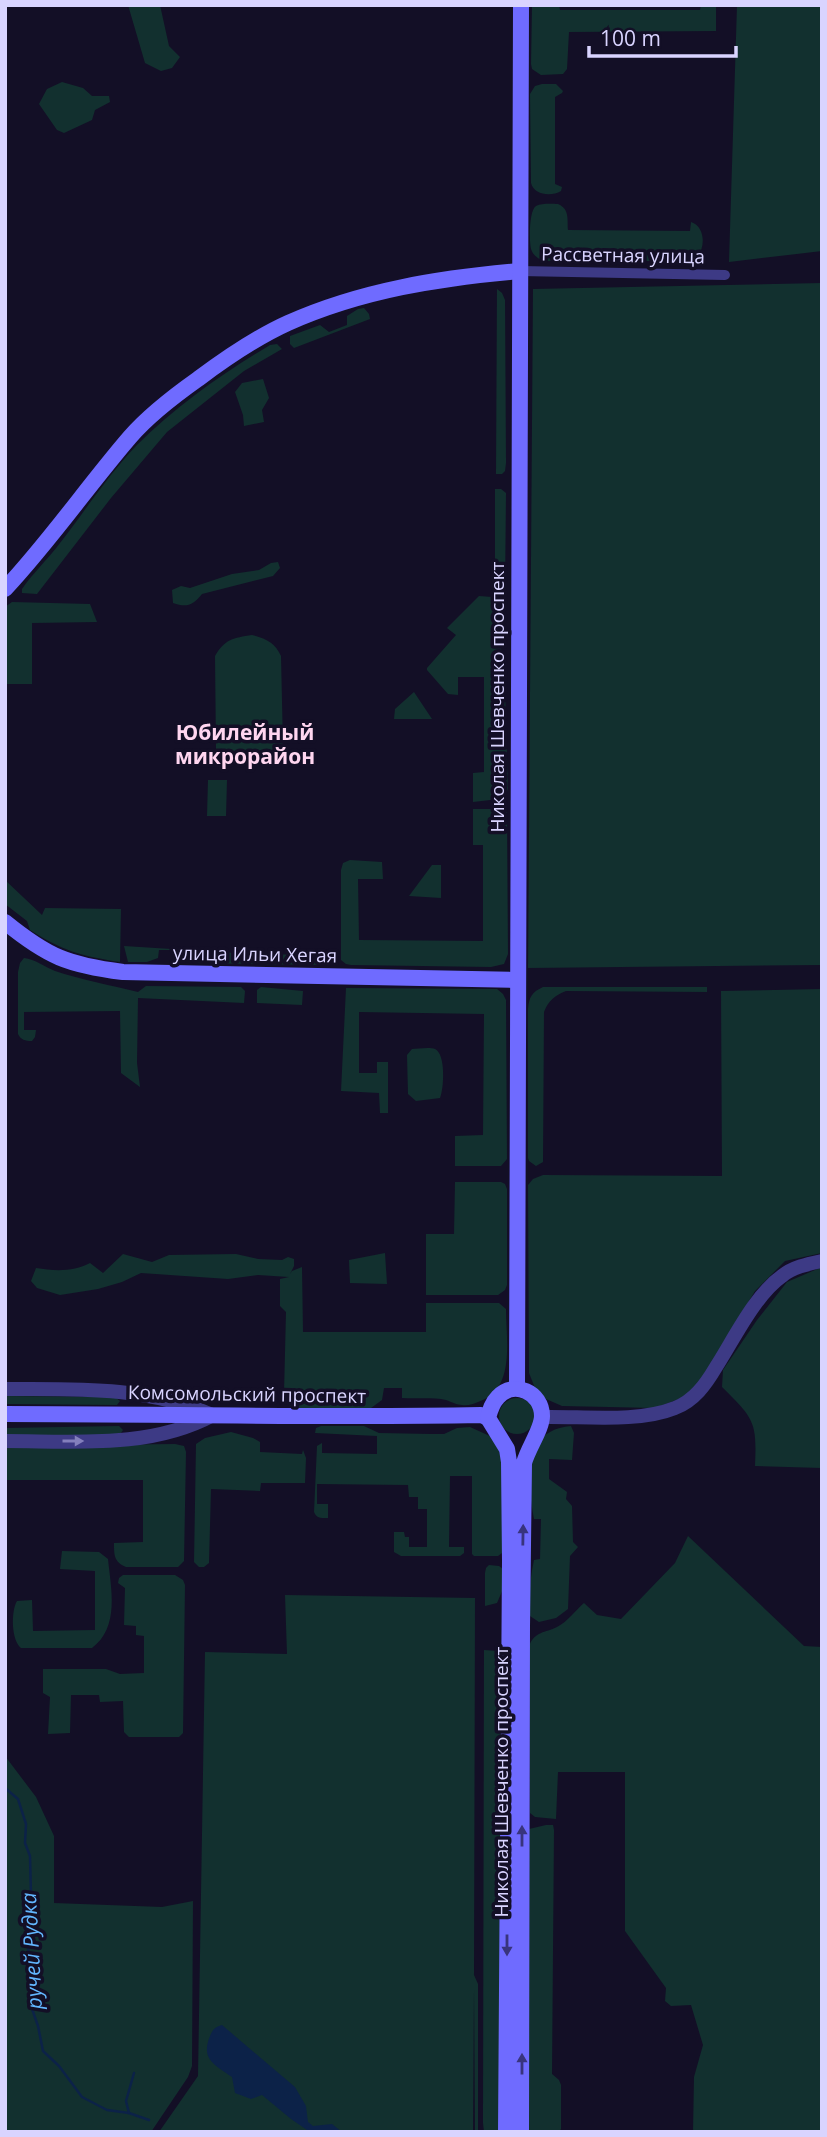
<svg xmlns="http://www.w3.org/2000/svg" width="827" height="2137" font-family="'Open Sans',sans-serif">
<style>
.green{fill:#12302f}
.water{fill:#0c2248}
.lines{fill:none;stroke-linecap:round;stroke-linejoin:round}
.stream{stroke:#0c2248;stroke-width:2.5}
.minor{stroke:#3d3a85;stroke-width:10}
.tertiary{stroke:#3d3a85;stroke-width:14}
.secondary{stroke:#6f6bff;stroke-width:16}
.oneway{fill:#837fbc}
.oneway2{fill:#38347d}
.labels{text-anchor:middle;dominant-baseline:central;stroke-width:7;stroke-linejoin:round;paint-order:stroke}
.street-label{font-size:19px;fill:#d9d4ff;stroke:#130f26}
.neighbourhood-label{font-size:21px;font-weight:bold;fill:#ffd6f0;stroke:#130f26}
.water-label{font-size:21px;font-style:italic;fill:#62b6ff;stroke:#130f26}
</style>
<rect width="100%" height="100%" fill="#130f26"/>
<g class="green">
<polygon points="128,5 160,5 169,46 180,57 172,68 161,71 145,63"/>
<polygon points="532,5 559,5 560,10 700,10 701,5 716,5 716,31 569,32 567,69 563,74 541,75 532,69 531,64"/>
<polygon points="737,5 822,5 822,251 729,262"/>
<polygon points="62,82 83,88 92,96 109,96 110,102 95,110 92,120 64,133 57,130 39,104 47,89"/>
<path d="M542,84H556L563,91L562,93L555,97V184L562,187L561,191C551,197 534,195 531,183L530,94L535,86Z"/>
<path d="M558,204C570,209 567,220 568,230L690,231L691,222C707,227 706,254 692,261H543C537,258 533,255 531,249C529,241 529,210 536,206C542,203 552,204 558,204Z"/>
<polygon points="822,283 822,965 528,968 533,289"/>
<polygon points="497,289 502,293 505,300 506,463 505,471 502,474 496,474"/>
<polygon points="364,308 369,314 370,319 294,348 290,344 290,336 320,325 329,332 347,325 347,316 358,309"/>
<path d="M277,344L282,349L244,371L167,432L111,498L37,594L22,593V589C33,573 48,559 60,543C85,511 108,475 137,445C177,405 222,374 270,345Z"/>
<polygon points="263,379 269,398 262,410 264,422 244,426 243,415 235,392 242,383"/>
<polygon points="495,489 501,489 506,493 505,590 502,596 495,595"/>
<path d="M278,562L280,568L273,576L202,594C193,605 187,608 173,603L172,590L181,586L190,588L232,574L259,570L271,563Z"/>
<polygon points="479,596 505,598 501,621 495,622 495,644 501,646 505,689 508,789 506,795 499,799 473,802 473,773 484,772 484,677 458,677 458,695 448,694 427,670 427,668 456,635 447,628"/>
<polygon points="12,602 90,604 97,622 32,623 32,684 5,684 5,607"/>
<path d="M252,635C267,639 275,643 281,656L283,746L281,761C263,768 242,765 223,760L216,750L215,656C225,639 233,638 252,635Z"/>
<polygon points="414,692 432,719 394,719 395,709"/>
<polygon points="208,780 227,780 226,816 207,816"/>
<polygon points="473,809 504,809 507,812 508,954 504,964 491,967 351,965 346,964 341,960 341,870 343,863 350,860 382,862 383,879 358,879 359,940 483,941 483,845 473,845"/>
<polygon points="432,865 441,865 441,898 409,896"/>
<path d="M5,880L42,915L45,908L121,909L120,962C81,956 63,951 30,930L27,921L5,904Z"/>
<polygon points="124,946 235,953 329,956 330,963 327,965 192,963 177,959 177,950 159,950 158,958 147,962 128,962"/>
<path d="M24,958C35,959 45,967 55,971C82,980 110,985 138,992L146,986L241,987L245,991L244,1003L138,998L137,1063L140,1087L121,1073L120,1011L24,1012V1030H36L35,1037L32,1041C25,1041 21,1040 18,1034V972L20,963Z"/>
<polygon points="261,987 303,991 302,1005 257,1003 257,990"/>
<path d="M543,987H707V992L566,991C554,996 549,1000 544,1012L543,1162L536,1166L529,1161L528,1158V1009C529,997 532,992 543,987Z"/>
<polygon points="346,988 497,989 503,994 506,1000 507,1159 501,1166 455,1166 455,1136 483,1135 484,1014 359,1012 359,1073 377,1073 377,1062 388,1062 388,1113 380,1113 379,1093 341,1091"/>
<polygon points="822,989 822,1253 785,1261 755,1291 702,1380 684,1397 655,1408 562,1406 546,1399 535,1388 529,1373 528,1185 533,1179 543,1175 722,1176 721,991"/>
<path d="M412,1049C418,1049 429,1047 435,1049C446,1054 444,1089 440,1098L416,1101L408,1094L407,1055Z"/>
<polygon points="455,1182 501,1182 505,1184 507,1189 507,1285 505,1290 498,1295 426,1295 426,1234 454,1234"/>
<polygon points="385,1253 387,1284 350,1283 349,1260"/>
<path d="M123,1254L152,1262L169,1255L236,1254L258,1259L282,1260L288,1257L294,1259V1266L290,1274L292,1271L302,1267L303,1332H426V1303H499L506,1309C506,1340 516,1390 478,1402C473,1404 468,1406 462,1405C457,1405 452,1402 446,1400C433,1397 416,1399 402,1398V1388H384L382,1400L371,1408H296L289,1405L284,1393L286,1312L280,1306V1279L289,1277L258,1275L228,1279L141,1273L122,1282L98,1289L60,1295L37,1288L31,1281L36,1268C54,1271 74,1272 90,1263L103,1273Z"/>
<path d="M822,1267V1468L755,1466C757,1421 754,1419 722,1387L723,1370L757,1320L787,1282Z"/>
<polygon points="5,1396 115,1397 120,1401 117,1405 5,1404"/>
<circle cx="517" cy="1416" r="18"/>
<polygon points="119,1426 123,1430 118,1437 5,1436 5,1428"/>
<path d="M321,1426H364L379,1433L431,1434H444L457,1428L470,1427L492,1437L501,1450L503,1469L502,1553L498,1556H474L472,1554V1476H450L449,1547H464V1553L460,1556H401L394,1552V1532H404L405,1537H409V1547H427V1509H418V1497H409L408,1485L317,1484V1504H328V1518C321,1518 317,1519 314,1512L317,1446L322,1443V1453L377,1454V1436L315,1433L316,1428Z"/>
<path d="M571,1426L574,1433L572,1460L549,1459V1479L567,1492L566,1499L572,1506L573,1542L578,1547L570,1556L568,1609L556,1618L539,1622L530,1616C528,1597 530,1579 534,1560L540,1559L541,1519H534C527,1482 521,1430 571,1426Z"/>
<polygon points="231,1432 253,1438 260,1442 260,1452 302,1454 303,1450 306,1458 305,1483 261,1483 260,1491 211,1489 209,1563 204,1567 199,1567 194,1562 196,1444 205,1438"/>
<path d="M175,1444L184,1446L186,1452L184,1561L178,1567H126C114,1562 114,1555 114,1543L143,1542V1480H5V1446Z"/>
<path d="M688,1536L804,1646L822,1647V2132H693L694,2077L703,2045L691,2005L671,2006L665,2001L666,1988L625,1931V1772H558L556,1819L535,1817L530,1813L529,1646C535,1631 545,1633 557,1627C567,1622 576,1610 584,1603L597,1615L621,1619L675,1563Z"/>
<path d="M62,1551L99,1552L108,1559C111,1589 120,1627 92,1648H21C11,1640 11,1611 17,1601L32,1600L33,1631L95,1630V1571L60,1569Z"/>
<polygon points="489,1565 499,1566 503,1569 503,1589 497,1603 485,1606 485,1573 486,1568"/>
<polygon points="123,1575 175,1575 183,1580 185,1585 183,1733 179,1737 129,1737 124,1732 123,1701 100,1702 99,1695 71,1695 70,1733 48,1734 50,1697 43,1693 43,1669 106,1669 120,1674 144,1673 144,1636 136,1635 136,1626 124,1625 125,1588 118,1583 119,1578"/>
<polygon points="285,1595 475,1598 474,1975 478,1984 478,2132 475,2132 474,1989 473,2132 159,2132 198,2076 205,1652 287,1654"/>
<polygon points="484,1650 498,1651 501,1670 500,2132 484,2132 483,2123"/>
<polygon points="5,1756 36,1797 54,1836 54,1903 162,1907 193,1901 192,2066 188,2077 151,2132 5,2132"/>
<polygon points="546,1825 553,1825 554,1830 552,2074 559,2080 561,2085 561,2129 559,2132 529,2132 529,1829"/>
</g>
<path class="water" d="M222,2025L295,2087L306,2106L308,2122L313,2126L332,2124L342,2132H310L291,2119L262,2095L251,2099L235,2093L232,2077C216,2065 200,2060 210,2036C213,2029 215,2027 222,2025Z"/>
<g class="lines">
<g class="stream">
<polyline points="5,1788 18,1799 26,1824 25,1843 30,1856 31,1896 28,1938 30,2003 38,2026 43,2051 59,2066 82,2097 107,2110 129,2113 149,2120"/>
<polyline points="129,2113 126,2101 134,2073"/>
</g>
<polyline class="minor" points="520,271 725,275"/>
<g class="tertiary">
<path d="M5,1389C75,1389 147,1386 212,1415"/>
<path d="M542,1417C583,1416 638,1423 675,1408C694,1401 706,1384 716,1367C734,1339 755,1295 782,1276C793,1267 808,1264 822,1261"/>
<path d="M5,1441C75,1441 150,1449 213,1415"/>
</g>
<g class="secondary">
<path d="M5,589C50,541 87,487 130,437C149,415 174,396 198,379C226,358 257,337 288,323C362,290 440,278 520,271"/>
<path d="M5,922C48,957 68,965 123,972L517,980"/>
<polyline points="517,1388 521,5"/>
<path d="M5,1414C164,1414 323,1418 481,1415L488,1418"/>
<path d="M506,2132L510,1561L509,1462L507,1449L488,1418C490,1410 492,1403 498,1397C514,1380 542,1392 542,1416C542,1429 528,1448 524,1463L522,1627L521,2132"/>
</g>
</g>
<defs><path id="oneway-solid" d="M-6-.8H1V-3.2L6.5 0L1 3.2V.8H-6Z" transform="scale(1.75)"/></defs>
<use class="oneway" href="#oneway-solid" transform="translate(73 1441)"/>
<g class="oneway2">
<use href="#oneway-solid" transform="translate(523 1535) rotate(-89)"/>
<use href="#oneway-solid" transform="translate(522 1836) rotate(-90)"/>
<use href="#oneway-solid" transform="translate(507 1945) rotate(90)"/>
<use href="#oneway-solid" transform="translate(522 2064) rotate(-90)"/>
</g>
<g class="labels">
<g class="street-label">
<text transform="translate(623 255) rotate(1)">Рассветная улица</text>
<text transform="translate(497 697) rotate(-90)">Николая Шевченко проспект</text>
<text transform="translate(255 954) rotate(1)">улица Ильи Хегая</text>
<text transform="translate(247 1394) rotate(1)">Комсомольский проспект</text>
<text transform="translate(501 1782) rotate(-90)">Николая Шевченко проспект</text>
</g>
<g class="neighbourhood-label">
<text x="245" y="732">Юбилейный<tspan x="245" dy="24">микрорайон</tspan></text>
</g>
<g class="water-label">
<text transform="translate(31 1951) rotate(-93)">ручей Рудка</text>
</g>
</g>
<rect width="827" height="2137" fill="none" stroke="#d9d4ff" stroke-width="14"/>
<path d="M589 46v10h147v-10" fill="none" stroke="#d9d4ff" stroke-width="3.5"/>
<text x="600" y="46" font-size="21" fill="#d9d4ff" stroke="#130f26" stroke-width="5" paint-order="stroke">100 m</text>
</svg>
